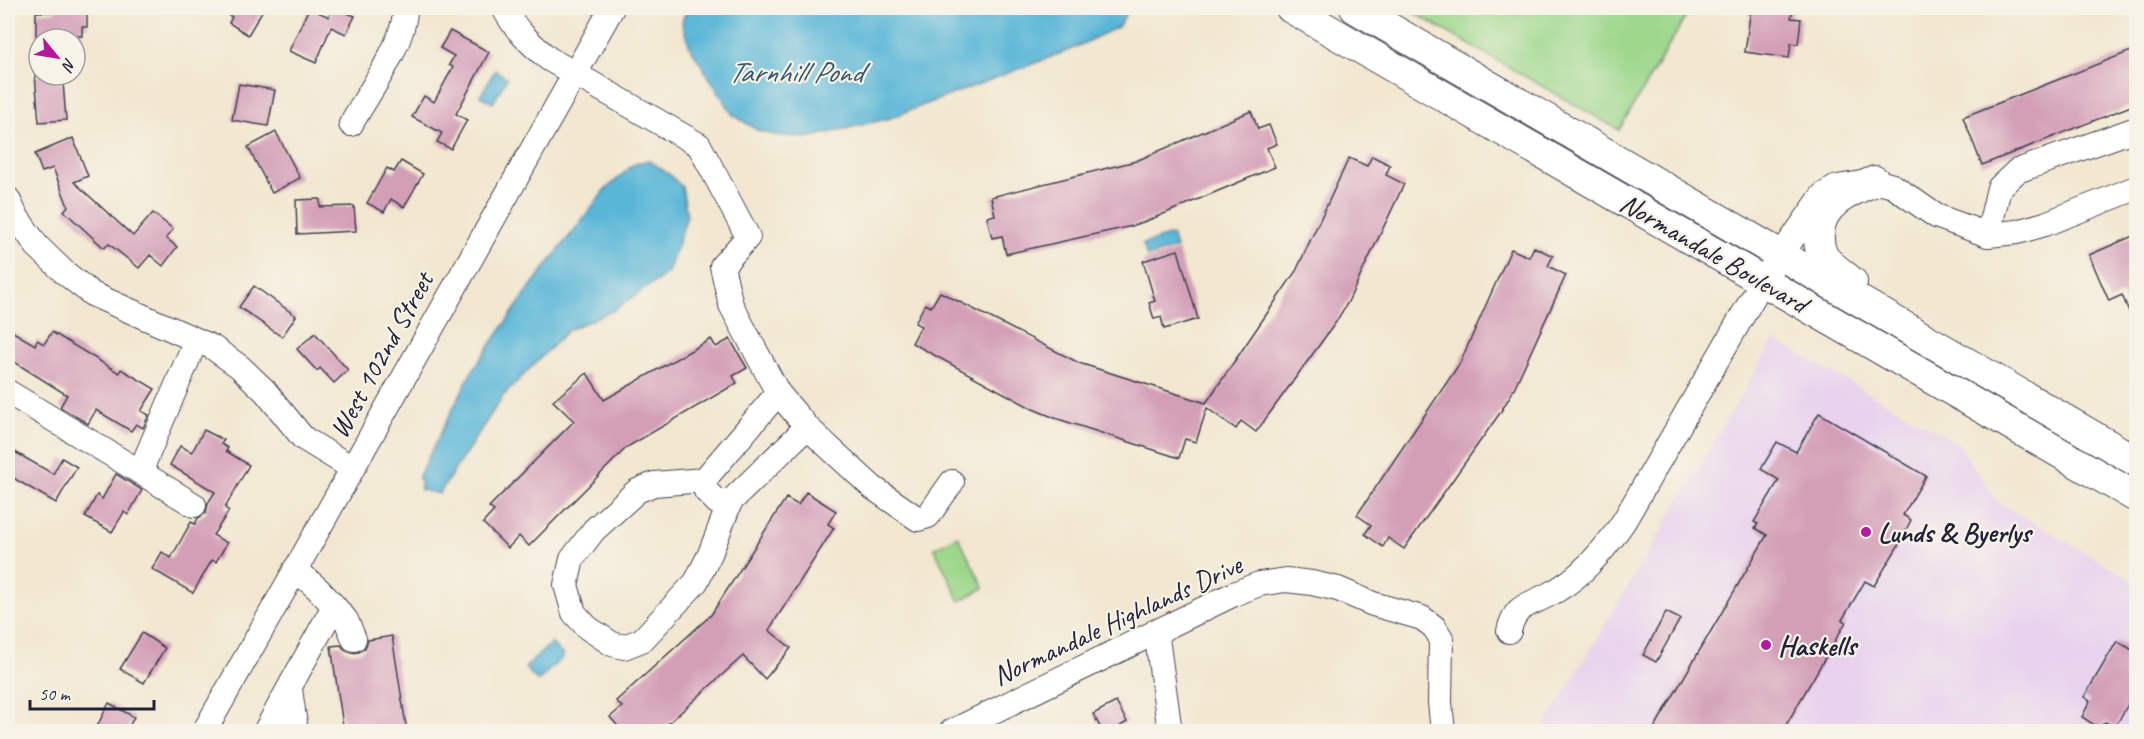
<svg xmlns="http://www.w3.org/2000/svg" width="2144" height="739" font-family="Caveat,sans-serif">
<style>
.built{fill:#e8d2ee}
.green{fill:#9cd78b;stroke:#5f7c63;stroke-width:1.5}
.water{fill:#59b6d7;stroke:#3e6c89;stroke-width:1.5}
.building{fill:#d39fb7}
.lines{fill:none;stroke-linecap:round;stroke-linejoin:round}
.minor-casing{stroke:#414051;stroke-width:26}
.major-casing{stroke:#414051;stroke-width:32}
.minor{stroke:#fff;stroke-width:24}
.major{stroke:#fff;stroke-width:30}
.poi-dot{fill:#b5179e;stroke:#f7f3e8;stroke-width:2}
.labels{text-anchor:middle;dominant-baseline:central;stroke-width:4.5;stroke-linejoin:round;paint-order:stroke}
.street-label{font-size:28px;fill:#22223b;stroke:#f7f3e8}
.poi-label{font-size:28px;font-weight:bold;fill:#22223b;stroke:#f7f3e8;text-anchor:start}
.water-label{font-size:30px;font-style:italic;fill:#355672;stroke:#f7f3e8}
</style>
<rect width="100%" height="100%" fill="#f7f3e8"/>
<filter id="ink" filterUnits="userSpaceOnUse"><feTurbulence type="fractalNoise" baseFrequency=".0167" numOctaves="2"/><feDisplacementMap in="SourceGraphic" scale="12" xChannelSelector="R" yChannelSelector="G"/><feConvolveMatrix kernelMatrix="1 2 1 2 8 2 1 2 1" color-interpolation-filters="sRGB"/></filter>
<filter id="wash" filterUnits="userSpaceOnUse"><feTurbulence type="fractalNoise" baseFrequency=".008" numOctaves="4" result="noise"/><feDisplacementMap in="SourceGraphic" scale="24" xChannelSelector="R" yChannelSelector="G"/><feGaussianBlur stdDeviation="1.35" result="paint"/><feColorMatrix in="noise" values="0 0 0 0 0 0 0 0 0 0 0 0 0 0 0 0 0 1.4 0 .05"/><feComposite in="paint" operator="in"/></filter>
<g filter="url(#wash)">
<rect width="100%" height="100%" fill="#f2e7d0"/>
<polygon class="built" points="1774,340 1958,443 1997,501 2136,582 2136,731 1541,732"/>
<g class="green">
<polygon points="1405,8 1691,8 1619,130"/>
<polygon points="958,536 984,588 960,601 934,548"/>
</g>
<g class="water">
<polygon points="689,8 1130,8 1118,27 1072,49 887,119 807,138 774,135 757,130 733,115 690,47 682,24 683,18"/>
<polygon points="495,70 507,78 493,103 480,96"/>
<polygon points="648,160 669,174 682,187 687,216 668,273 614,310 568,330 503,396 439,494 421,490 419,476 471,373 531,286 605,190 633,165"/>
<polygon points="1172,235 1176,248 1147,257 1143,244"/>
<polygon points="551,643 564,656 538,681 525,668"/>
</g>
<g id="blocks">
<g class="building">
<polygon points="55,8 87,8 87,27 82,27 82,36 36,36 36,12 55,12"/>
<polygon points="216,8 264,8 248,35 229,23 232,17"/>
<polygon points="309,8 329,17 333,8 355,16 346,34 331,27 316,63 289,51"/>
<polygon points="1751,8 1793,9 1791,18 1801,19 1798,44 1791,43 1789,58 1745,52"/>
<polygon points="450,31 489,52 456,114 467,120 451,149 437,142 442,133 412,117 424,96 434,102 453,67 449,65 454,56 440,48"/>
<polygon points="2136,49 2136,104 1982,165 1963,117"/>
<polygon points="35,75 58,75 59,83 63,82 66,120 39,122"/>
<polygon points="239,84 275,90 268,126 232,120"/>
<polygon points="1251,111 1258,129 1269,125 1277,144 1267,148 1275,167 1154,218 1132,226 1006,254 1002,236 992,238 987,217 995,215 991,197 1136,161"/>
<polygon points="276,132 300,178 272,193 248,147"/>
<polygon points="73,138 88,176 74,182 133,236 153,213 173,229 166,238 177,247 163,266 150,255 139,268 109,244 104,248 64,211 68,206 53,168 42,172 35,154"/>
<polygon points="1372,156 1390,165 1386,175 1404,184 1348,302 1336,322 1256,432 1241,421 1236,429 1207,408 1196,442 1185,439 1179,458 1055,418 1033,409 912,343 921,326 915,323 925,304 931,307 940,292 1079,363 1206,403 1296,271 1349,158 1367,166"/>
<polygon points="401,161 423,174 404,207 391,199 384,212 367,203 387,168 394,172"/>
<polygon points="320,199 320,207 354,206 356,231 297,234 296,200"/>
<polygon points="2133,236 2136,244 2136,328 2122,295 2109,301 2089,255"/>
<polygon points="1534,247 1553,256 1548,266 1566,275 1512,393 1500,413 1404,549 1388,538 1383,547 1365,534 1371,525 1357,515 1460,363 1511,249 1529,257"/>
<polygon points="1178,250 1198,319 1164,329 1161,317 1154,319 1149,303 1155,301 1143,261"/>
<polygon points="254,286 296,316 282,337 239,307"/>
<polygon points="8,329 35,345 37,340 44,344 52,332 119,373 121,369 155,389 141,411 149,415 143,428 136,424 131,431 96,410 88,424 60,407 67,395 8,358"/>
<polygon points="315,333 348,370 334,383 320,368 317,371 297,349"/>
<polygon points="711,339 716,347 730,339 747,368 733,376 737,383 627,447 529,546 519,536 508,548 483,523 494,511 489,507 574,421 553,401 587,373 604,400"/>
<polygon points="1819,413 1926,476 1903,515 1911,520 1903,536 1904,536 1874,586 1865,581 1842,620 1846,622 1782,732 1652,732 1767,535 1755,528 1758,524 1754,522 1779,480 1761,469 1777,442 1796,452"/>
<polygon points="204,430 224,440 221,444 228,448 226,451 249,465 225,508 229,511 213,535 227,543 216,562 212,560 193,593 152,569 162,552 171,558 191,522 195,524 198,518 206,513 208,503 215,492 170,465 180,446 192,452"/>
<polygon points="8,448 53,474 62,458 77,467 56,503 8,475"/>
<polygon points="116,474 142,490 128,515 124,512 112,532 85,517 97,495 102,499"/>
<polygon points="806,492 836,511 828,524 834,528 769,630 791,648 765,679 743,656 659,732 623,732 610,717 622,707 616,701 711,615 786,498 798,505"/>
<polygon points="1666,612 1680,619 1656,662 1643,655"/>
<polygon points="142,633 165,648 144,683 120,669"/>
<polygon points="392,636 407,732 344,732 331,646 341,645 346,651 352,653 359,652 365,648 368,640"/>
<polygon points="2117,641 2136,652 2136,690 2115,727 2105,722 2099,728 2082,717 2090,701 2084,697"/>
<polygon points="1116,702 1127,722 1111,732 1103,732 1093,714"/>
<polygon points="109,703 134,717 126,732 94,732"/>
</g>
</g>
</g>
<g filter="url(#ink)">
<use href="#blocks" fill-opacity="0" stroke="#414051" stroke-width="1.5"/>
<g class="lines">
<defs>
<g id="minor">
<path d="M504,8C514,29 531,44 549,59L699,145L748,237L722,266L731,305L778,393L704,480L706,491L717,502H730L807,427L872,487L918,519L928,516L952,482"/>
<path d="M351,124C368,93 406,42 405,8"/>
<polyline points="8,199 16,216 37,246 64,272 92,294 212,347 240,367 265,391 303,438 352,468"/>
<polyline points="1988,235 1999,188 2017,171 2136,129"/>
<polyline points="8,392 140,472 196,340"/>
<polyline points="778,393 807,427"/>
<polyline points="140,472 194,505"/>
<polyline points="704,480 654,484 637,491 594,530 572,559 566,585 574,613 588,628 612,644 624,647 642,640 696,582 710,554 730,502"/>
<polyline points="334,606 346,620 354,639"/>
<polyline points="1156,631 1170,732"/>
<path d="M1509,631C1515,605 1527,606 1548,595C1558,590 1570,582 1579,574C1597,558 1611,541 1624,521L1762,282L1823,195L1837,187L1875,181L1893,186L1936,216L1988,235L2017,232L2045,224L2136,188"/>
<polyline points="290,689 296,732"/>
<polyline points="204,732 612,8"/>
<polyline points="265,732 334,606 318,589 295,569"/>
<polyline points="951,732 1234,594 1259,584 1286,580 1312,583 1338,589 1373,604 1422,618 1434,627 1441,638 1440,702 1443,732"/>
</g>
<g id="major">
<polyline points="1291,8 2136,497"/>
<polyline points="1355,8 2136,461"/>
<path d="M1852,282C1844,275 1833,268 1826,260C1821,254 1819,246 1819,238C1817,205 1849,191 1875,181"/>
</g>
</defs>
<use href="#minor" class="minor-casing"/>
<use href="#major" class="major-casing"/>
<use href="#minor" class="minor"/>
<use href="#major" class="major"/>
</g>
</g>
<g class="poi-dot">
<circle cx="1866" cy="532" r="6"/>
<circle cx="1766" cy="645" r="6"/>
</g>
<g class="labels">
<g class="street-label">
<text transform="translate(1714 253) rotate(30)">Normandale Boulevard</text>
<text transform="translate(381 355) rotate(-61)">West 102nd Street</text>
<text transform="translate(1117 620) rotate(-25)">Normandale Highlands Drive</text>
</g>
<g class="poi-label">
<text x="1878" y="532">Lunds &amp; Byerlys</text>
<text x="1778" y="645">Haskells</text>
</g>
<g class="water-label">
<text x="795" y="72">Tarnhill Pond</text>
</g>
</g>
<rect width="2144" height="739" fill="none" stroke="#f7f3e8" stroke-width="30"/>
<g transform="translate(57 57) rotate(120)"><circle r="28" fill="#f7f3e8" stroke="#a29fa3" stroke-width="1.5"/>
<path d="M0-4.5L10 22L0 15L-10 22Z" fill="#b5179e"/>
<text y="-9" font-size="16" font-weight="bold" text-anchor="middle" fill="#22223b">N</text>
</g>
<path d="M30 700v9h124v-9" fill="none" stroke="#22223b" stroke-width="3"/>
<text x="39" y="700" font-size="18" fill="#22223b" stroke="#f7f3e8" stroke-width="4.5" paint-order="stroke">50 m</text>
</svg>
